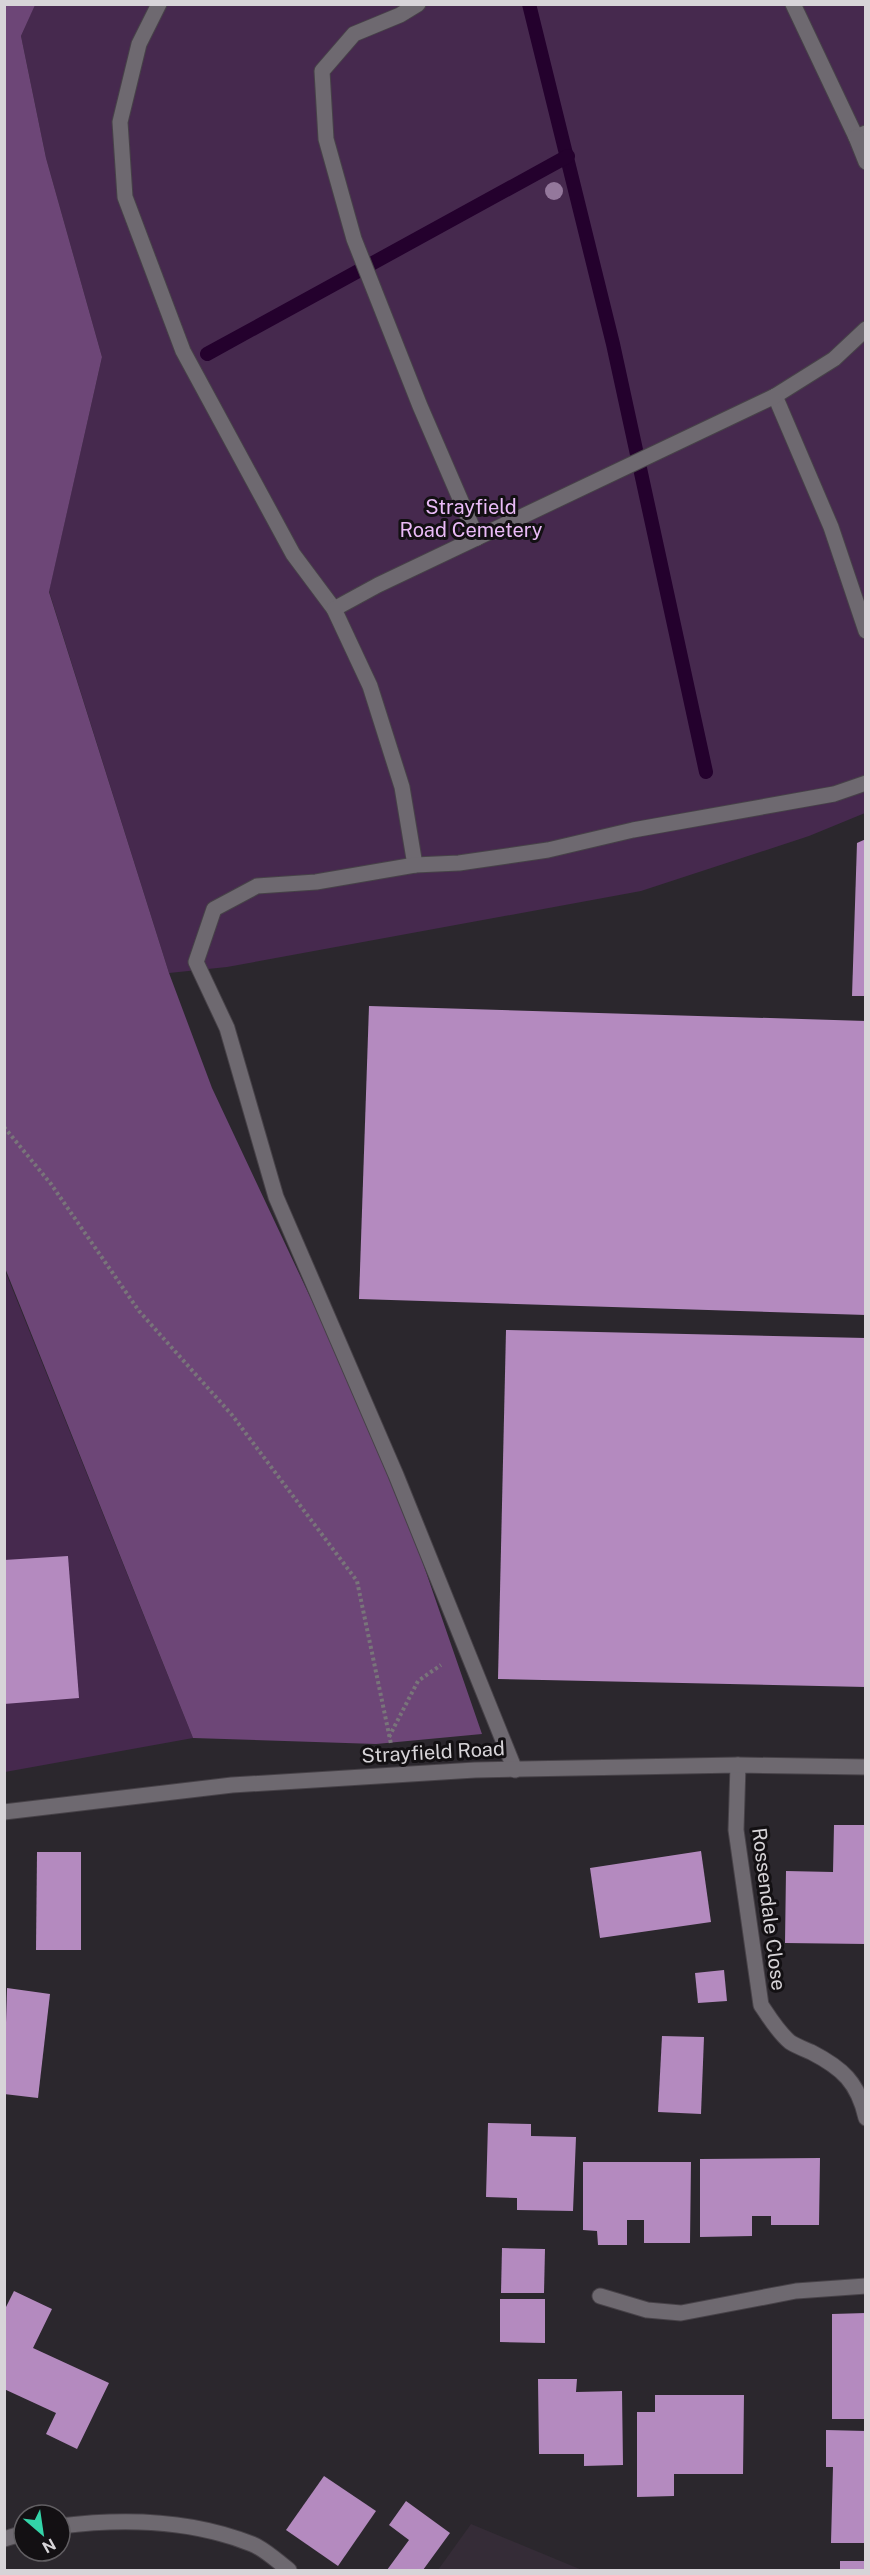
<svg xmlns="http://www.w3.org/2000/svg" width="870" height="2575" font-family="'Public Sans',sans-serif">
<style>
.built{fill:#352c37}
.green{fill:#46294e}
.forest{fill:#6d4677}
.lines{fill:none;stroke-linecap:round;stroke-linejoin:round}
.stream{stroke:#24012d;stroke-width:14}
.building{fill:#b48abf}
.service-casing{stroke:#474248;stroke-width:17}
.minor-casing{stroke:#474248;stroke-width:17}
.path{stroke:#79757a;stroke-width:4;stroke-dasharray:3 3;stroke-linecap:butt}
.service{stroke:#6e6970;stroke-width:15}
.minor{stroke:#6e6970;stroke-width:15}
.tree{fill:#94789c}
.labels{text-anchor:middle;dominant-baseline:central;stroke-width:6;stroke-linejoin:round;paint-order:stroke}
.park-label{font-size:20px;fill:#eabbf7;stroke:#131013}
.street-label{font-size:20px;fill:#d7d4d8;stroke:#131013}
</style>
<rect width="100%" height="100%" fill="#2b272d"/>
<polygon class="built" points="471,2524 582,2570 438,2570"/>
<g class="green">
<polygon points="35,4 865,5 865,813 809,836 641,891 227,967 169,973 49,591 102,357 46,158 21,36"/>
<polygon points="4,1268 193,1738 5,1772"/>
</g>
<polygon class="forest" points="4,5 35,5 21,36 46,158 102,357 49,592 169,973 212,1088 389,1465 482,1734 376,1744 193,1738 5,1268"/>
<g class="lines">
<g class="stream">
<polyline points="529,4 613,344 706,772"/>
<polyline points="207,354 568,156"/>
</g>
</g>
<g class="building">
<polygon points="866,839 866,996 852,996 857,843"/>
<polygon points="369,1006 866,1021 866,1315 359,1299"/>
<polygon points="506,1330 866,1338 866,1687 498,1679"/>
<polygon points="68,1556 79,1698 4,1704 4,1560"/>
<polygon points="834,1825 866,1825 866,1944 785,1943 786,1871 833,1872"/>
<polygon points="701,1851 711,1922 600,1938 590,1868"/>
<polygon points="37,1852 81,1852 81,1950 36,1950"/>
<polygon points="724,1970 727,2001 698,2003 695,1973"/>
<polygon points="7,1988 50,1994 38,2098 4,2094"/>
<polygon points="662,2036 704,2037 701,2114 658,2112"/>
<polygon points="488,2123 531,2124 531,2136 576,2137 573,2211 517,2210 517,2198 486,2197"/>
<polygon points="820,2158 819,2225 771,2225 771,2216 752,2216 752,2236 700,2237 700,2159"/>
<polygon points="583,2162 691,2162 690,2243 644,2243 644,2220 627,2220 627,2245 598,2245 597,2231 583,2230"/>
<polygon points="502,2248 545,2249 544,2293 501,2293"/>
<polygon points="14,2291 52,2309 33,2348 109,2383 77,2449 46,2434 56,2413 4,2389 4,2311"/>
<polygon points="500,2299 545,2299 545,2343 500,2342"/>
<polygon points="866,2313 866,2419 832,2419 832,2314"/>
<polygon points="538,2379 577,2379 576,2392 622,2391 623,2465 584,2466 584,2454 539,2454"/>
<polygon points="655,2395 744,2395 743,2474 674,2474 674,2496 637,2497 637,2412 655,2412"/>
<polygon points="826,2430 866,2431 866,2543 831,2543 833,2467 826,2467"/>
<polygon points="324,2476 376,2511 338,2566 286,2530"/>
<polygon points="406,2501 450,2533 423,2570 387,2570 409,2540 389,2525"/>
<rect x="840" y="2561" width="26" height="9"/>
</g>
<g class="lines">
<defs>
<g id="service">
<polyline points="159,4 139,44 120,122 125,197 183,351 293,554 334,609"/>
<polyline points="418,4 400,15 354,34 322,71 326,139 354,239 420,406 477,538"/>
<polyline points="793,4 856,137 866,133"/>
<polyline points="856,137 866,162"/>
<polyline points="775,396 831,527 866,631"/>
<polyline points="415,865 402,787 370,686 334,609 378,585 775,396 834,359 866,329"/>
<polyline points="515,1770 396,1475 276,1197 227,1028 196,962 214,909 257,886 316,882 415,865 459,863 548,850 633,830 834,794 866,783"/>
<path d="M60,2526C123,2518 192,2520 252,2544C265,2549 278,2562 289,2570"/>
<polyline points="4,2539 24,2533"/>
</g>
<g id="minor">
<path d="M738,1765L736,1830L761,2005C769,2017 778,2032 790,2042C796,2046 804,2049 811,2052C842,2068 858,2082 866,2118"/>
<polyline points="4,1812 232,1785 475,1770 738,1765 866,1767"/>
<polyline points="600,2296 647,2310 681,2313 796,2291 866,2286"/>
</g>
</defs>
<use href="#service" class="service-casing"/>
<use href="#minor" class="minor-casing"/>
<g class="path">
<polyline points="4,1127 51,1184 139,1311 232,1415 357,1581 391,1744"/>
<polyline points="389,1737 418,1681 441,1665"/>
</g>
<use href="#service" class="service"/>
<use href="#minor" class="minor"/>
</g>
<circle class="tree" cx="554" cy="191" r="9"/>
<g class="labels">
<g class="park-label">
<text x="471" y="507">Strayfield<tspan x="471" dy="23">Road Cemetery</tspan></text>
</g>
<g class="street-label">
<text transform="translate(433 1752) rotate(-3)">Strayfield Road</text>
<text transform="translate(769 1909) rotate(83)">Rossendale Close</text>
</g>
</g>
<rect width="870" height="2575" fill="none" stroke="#d7d4d8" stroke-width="12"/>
<g transform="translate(42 2533) rotate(151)"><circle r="28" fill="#131013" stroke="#615e62" stroke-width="1.5"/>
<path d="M0-4.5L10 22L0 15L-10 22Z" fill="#33d4a8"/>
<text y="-9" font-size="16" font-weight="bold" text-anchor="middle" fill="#d7d4d8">N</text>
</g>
</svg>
